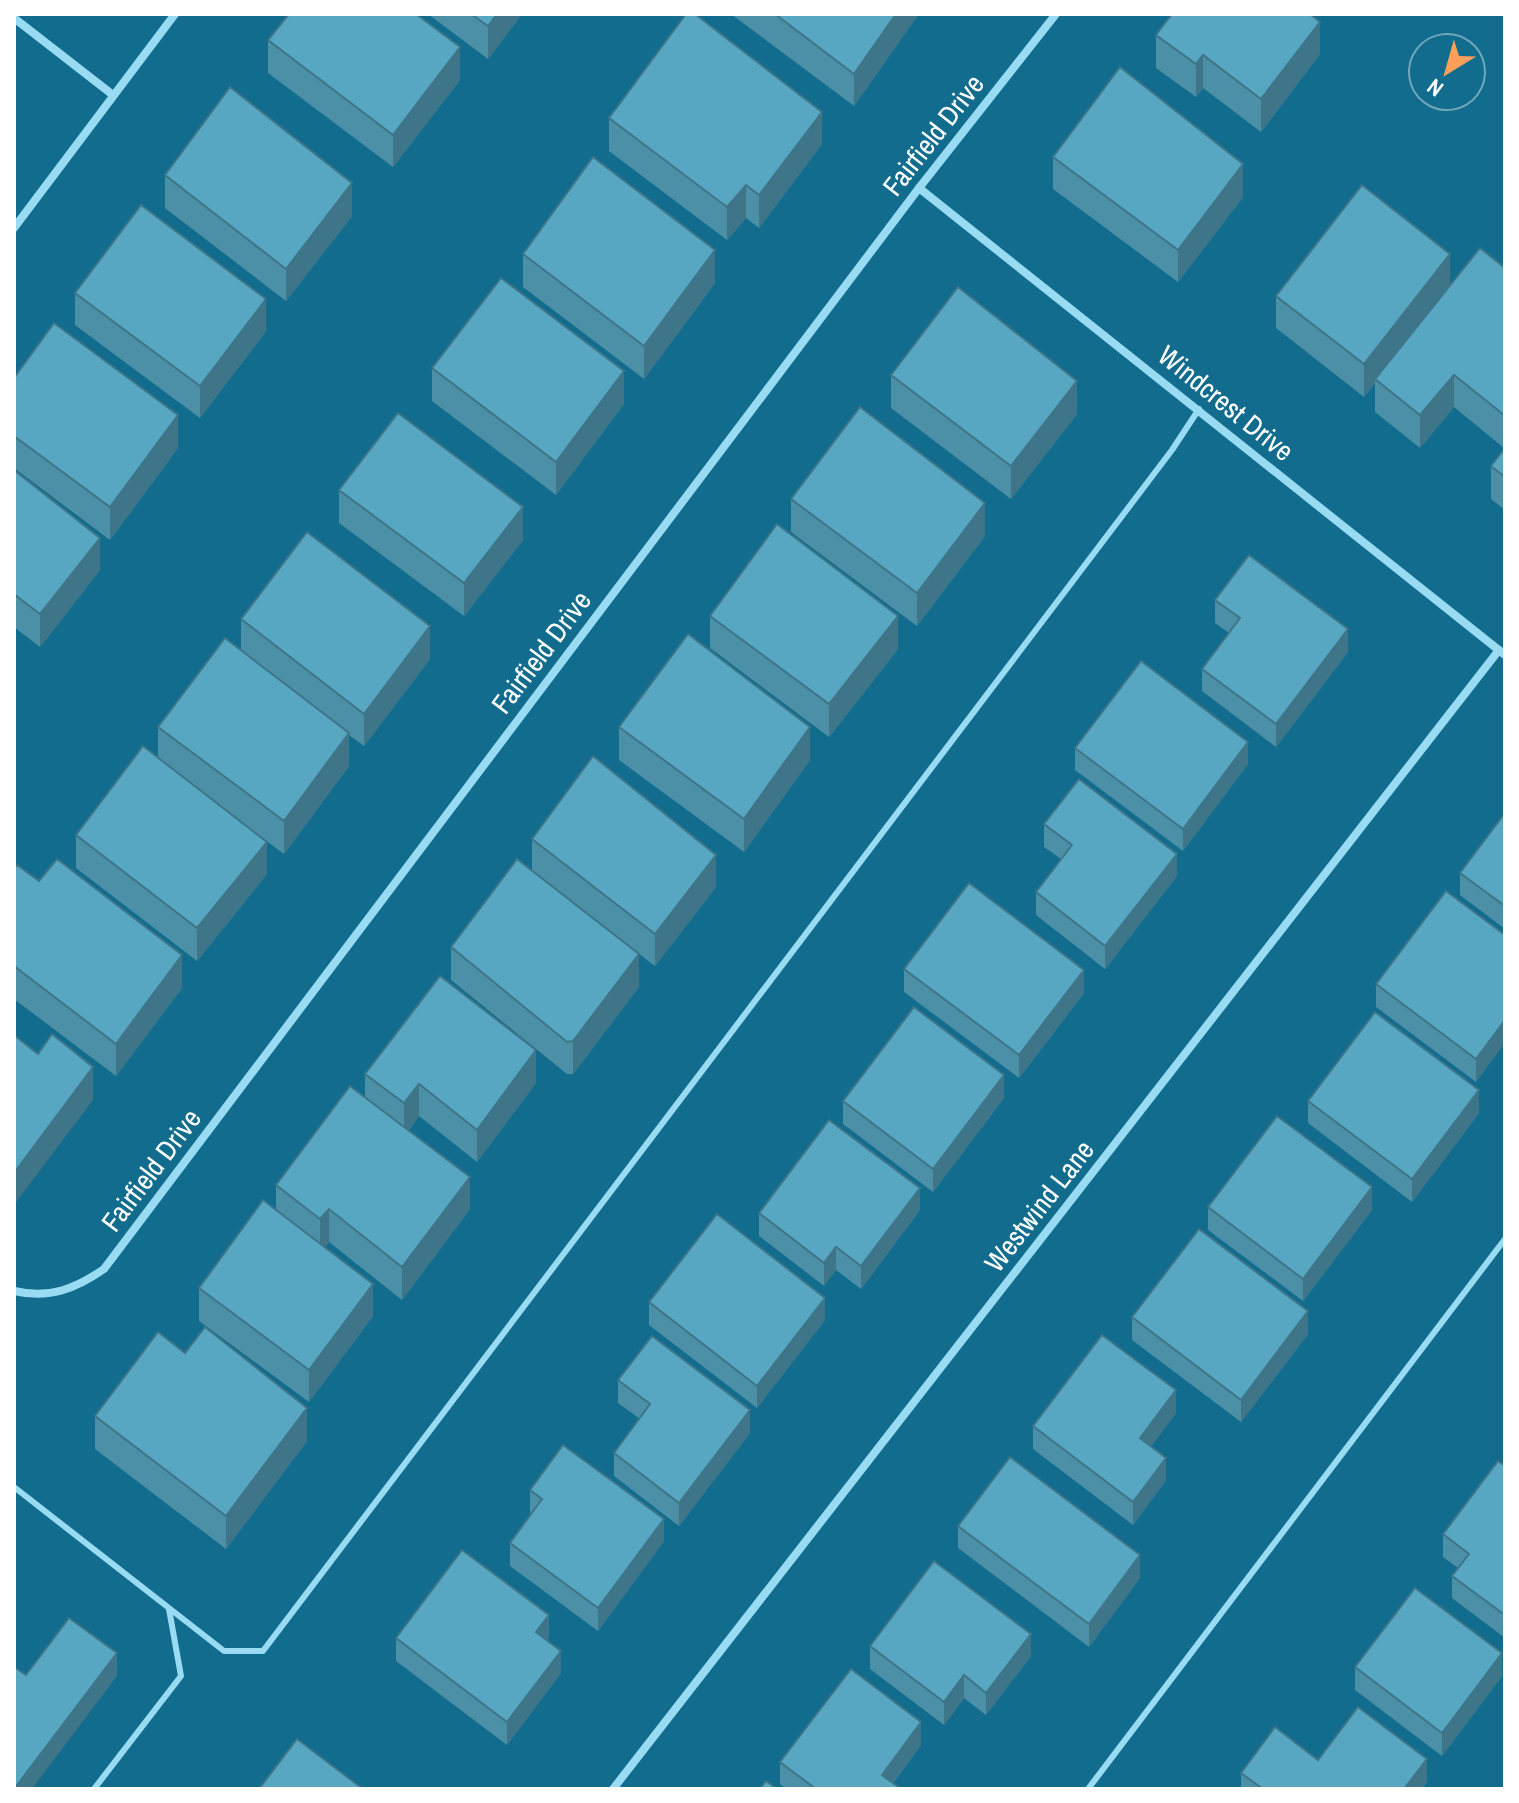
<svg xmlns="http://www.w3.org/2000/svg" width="1519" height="1803" font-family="'Archivo Narrow',sans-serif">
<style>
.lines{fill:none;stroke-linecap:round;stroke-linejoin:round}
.service{stroke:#99dbf2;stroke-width:6}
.minor{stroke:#99dbf2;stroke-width:8}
.wall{fill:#4c90a7}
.shaded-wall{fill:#3e7588}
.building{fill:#58a7c2;stroke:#3e7588;stroke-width:2}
.labels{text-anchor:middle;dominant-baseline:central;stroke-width:8;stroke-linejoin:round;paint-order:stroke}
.street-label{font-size:28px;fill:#fff;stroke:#116c8d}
</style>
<rect width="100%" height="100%" fill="#116c8d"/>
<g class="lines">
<g class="service">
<polyline points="14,1487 224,1651 263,1651 1172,450 1199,409"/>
<polyline points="94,1789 181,1676 169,1609"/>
<polyline points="1088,1789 1505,1239"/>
</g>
<g class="minor">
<polyline points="14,18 113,95"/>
<polyline points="919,188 1505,655"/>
<polyline points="14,228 175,14"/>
<path d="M14,1291C50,1299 75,1289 104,1269L919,188L1056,14"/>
<polyline points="613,1789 1499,650"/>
</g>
</g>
<g class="wall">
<polygon points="428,14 522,14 488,59"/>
<polygon points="731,14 918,14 918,15 854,106"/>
<polygon points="1156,35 1320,54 1261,132 1203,88 1196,97 1156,68"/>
<polygon points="268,40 460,80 393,167 268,73"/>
<polygon points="609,118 822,144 759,228 746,218 727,240 609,151"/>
<polygon points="1053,157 1243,197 1178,282 1053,189"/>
<polygon points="165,175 352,216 286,301 165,208"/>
<polygon points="523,254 715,283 644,379 523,287"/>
<polygon points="1505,268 1504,448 1454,407 1420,448 1375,412 1375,383 1364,397 1276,328 1276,296 1450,286"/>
<polygon points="75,293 266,331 200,418 75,325"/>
<polygon points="432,368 624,404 556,495 432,401"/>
<polygon points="891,375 1077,414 1011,499 891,408"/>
<polygon points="14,378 178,448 110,540 14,468"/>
<polygon points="1505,448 1505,510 1491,499 1491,466"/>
<polygon points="14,470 100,570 40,647 14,627"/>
<polygon points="339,490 523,540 464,616 339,523"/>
<polygon points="791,499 985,536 917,626 791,532"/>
<polygon points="1215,600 1348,652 1276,747 1202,691 1202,669 1229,633 1215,623"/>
<polygon points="710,616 898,649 829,737 710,648"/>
<polygon points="241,619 430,659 364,746 349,735 349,766 284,854 261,837 267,874 197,961 76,868 76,835 158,757 158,727 241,650"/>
<polygon points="619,727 810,760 744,852 619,760"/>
<polygon points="1075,748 1248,764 1183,851 1075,770"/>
<polygon points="1505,813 1505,929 1460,895 1460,873"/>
<polygon points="1044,824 1177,876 1105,969 1036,915 1036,892 1061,859 1044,847"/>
<polygon points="532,839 716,887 655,966 606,929 639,987 573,1074 567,1074 451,980 451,947 532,870"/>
<polygon points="14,869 182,988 116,1076 14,999"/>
<polygon points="1505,935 1476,1082 1376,1007 1376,984"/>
<polygon points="904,969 1084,993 1019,1078 904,992"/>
<polygon points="365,1074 536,1083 477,1162 419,1116 409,1130 470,1209 402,1300 329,1242 325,1247 373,1316 309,1402 199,1321 199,1288 276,1210 276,1185 365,1098"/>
<polygon points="1004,1098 933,1192 843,1124 843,1101"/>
<polygon points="1308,1101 1479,1113 1412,1202 1308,1123"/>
<polygon points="1208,1207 1372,1210 1303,1301 1208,1230"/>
<polygon points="920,1210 861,1289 836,1270 824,1286 759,1236 759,1213"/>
<polygon points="649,1302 825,1320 757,1408 649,1325"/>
<polygon points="1132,1317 1308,1334 1241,1422 1132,1340"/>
<polygon points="185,1353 307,1441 226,1549 95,1449 95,1416"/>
<polygon points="618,1380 750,1433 679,1526 614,1476 614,1453 640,1419 618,1403"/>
<polygon points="1176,1413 1151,1446 1166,1480 1133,1525 1033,1449 1033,1426"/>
<polygon points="1505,1466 1505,1638 1452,1598 1452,1576 1458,1568 1443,1557 1443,1534"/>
<polygon points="530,1490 664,1541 598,1631 510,1566 510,1543 531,1514 530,1513"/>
<polygon points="958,1526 1140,1578 1089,1647 958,1548"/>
<polygon points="396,1638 549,1638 547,1640 561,1673 507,1745 396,1661"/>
<polygon points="870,1646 1031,1656 986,1715 964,1698 944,1725 870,1669"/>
<polygon points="1355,1667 1502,1676 1442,1756 1355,1690"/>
<polygon points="921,1745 893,1783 901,1789 786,1789 780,1784 780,1762"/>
<polygon points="1241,1773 1427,1782 1422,1789 1241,1789"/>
</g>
<g class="shaded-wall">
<polygon points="497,14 522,14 488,59 488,26"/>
<polygon points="896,14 918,14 918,15 854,106 854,74"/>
<polygon points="1320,22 1320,54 1261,132 1261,99"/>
<polygon points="460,47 460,80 393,167 393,135"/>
<polygon points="1203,55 1203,88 1196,97 1196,64"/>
<polygon points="822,112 822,144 759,228 759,195"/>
<polygon points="1243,164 1243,197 1178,282 1178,250"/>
<polygon points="352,183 352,216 286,301 286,269"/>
<polygon points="746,185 746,218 727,240 727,207"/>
<polygon points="715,250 715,283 644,379 644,346"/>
<polygon points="1450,254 1450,286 1375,379 1375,383 1364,397 1364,364"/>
<polygon points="266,299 266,331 200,418 200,386"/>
<polygon points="624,371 624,404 556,495 556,462"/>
<polygon points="1454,375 1454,407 1420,448 1420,415"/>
<polygon points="1077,381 1077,414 1011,499 1011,466"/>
<polygon points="1505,414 1505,447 1504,448 1504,415"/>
<polygon points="178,415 178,448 110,540 110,507"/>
<polygon points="985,503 985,536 917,626 917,593"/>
<polygon points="523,507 523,540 464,616 464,583"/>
<polygon points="100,538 100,570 40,647 40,614"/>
<polygon points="898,616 898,649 829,737 829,704"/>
<polygon points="430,626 430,659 364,746 364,714"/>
<polygon points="1348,629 1348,652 1276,747 1276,724"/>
<polygon points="810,727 810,760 744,852 744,819"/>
<polygon points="349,733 349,766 284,854 284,821"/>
<polygon points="1248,742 1248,764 1183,851 1183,829"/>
<polygon points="267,842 267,874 197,961 197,928"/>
<polygon points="1177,854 1177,876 1105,969 1105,946"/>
<polygon points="716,855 716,887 655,966 655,934"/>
<polygon points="639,954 639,987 573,1074 573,1041"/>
<polygon points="182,955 182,988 116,1076 116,1044"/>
<polygon points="1084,970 1084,993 1019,1078 1019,1055"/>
<polygon points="1505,1020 1505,1043 1476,1082 1476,1059"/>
<polygon points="536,1050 536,1083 477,1162 477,1130"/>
<polygon points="93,1067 93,1100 14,1205 14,1173"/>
<polygon points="1004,1075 1004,1098 933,1192 933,1169"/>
<polygon points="419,1084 419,1116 404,1136 404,1103"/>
<polygon points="1479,1090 1479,1113 1412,1202 1412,1179"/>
<polygon points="470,1177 470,1209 402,1300 402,1267"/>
<polygon points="1372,1187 1372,1210 1303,1301 1303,1279"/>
<polygon points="920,1188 920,1210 861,1289 861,1266"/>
<polygon points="329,1209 329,1242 320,1252 320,1219"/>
<polygon points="836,1247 836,1270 824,1286 824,1263"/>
<polygon points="373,1284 373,1316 309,1402 309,1370"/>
<polygon points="825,1298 825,1320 757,1408 757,1386"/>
<polygon points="1308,1311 1308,1334 1241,1422 1241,1400"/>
<polygon points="1176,1390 1176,1413 1140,1461 1140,1438"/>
<polygon points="307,1408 307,1441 226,1549 226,1516"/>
<polygon points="750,1410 750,1433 679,1526 679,1503"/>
<polygon points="1166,1458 1166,1480 1133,1525 1133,1502"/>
<polygon points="664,1519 664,1541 598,1631 598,1608"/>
<polygon points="1140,1555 1140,1578 1089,1647 1089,1624"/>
<polygon points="549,1615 549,1638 536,1655 536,1632"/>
<polygon points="1031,1634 1031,1656 986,1715 986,1693"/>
<polygon points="561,1651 561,1673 507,1745 507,1722"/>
<polygon points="117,1653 117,1676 32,1789 14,1789"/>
<polygon points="1502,1653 1502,1676 1442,1756 1442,1733"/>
<polygon points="964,1675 964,1698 944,1725 944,1702"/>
<polygon points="921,1722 921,1745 888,1789 882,1775"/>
<polygon points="1427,1759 1427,1782 1422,1789 1404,1789"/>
</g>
<g class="building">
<polygon points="289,14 416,14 460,47 393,135 268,40"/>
<polygon points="471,14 497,14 488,26"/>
<polygon points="686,14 695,14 822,112 759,195 746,185 727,207 609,118"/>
<polygon points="775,14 896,14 854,74"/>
<polygon points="1172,14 1310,14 1320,22 1261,99 1203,55 1196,64 1156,35"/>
<polygon points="1120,67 1243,164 1178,250 1053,157"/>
<polygon points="230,87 352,183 286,269 165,175"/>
<polygon points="593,157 715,250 644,346 523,254"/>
<polygon points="1362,185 1450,254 1364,364 1276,296"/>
<polygon points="141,205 266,299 200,386 75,293"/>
<polygon points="1480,248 1505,268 1505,414 1504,415 1454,375 1420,415 1375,379"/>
<polygon points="501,278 624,371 556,462 432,368"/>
<polygon points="958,287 1077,381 1011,466 891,375"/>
<polygon points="54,323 178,415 110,507 14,436 14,378"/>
<polygon points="860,407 985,503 917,593 791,499"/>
<polygon points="398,413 523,507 464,583 339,490"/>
<polygon points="1505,448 1505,477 1491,466"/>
<polygon points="14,470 100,538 40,614 14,594"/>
<polygon points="777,524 898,616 829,704 710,616"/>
<polygon points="307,532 430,626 364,714 241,619"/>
<polygon points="1249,555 1348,629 1276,724 1202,669 1240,618 1215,600"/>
<polygon points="688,634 810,727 744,819 619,727"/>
<polygon points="225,638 349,733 284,821 158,727"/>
<polygon points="1141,661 1248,742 1183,829 1075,748"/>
<polygon points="143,746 267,842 197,928 76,835"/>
<polygon points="593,756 716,855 655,934 532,839"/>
<polygon points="1079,779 1177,854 1105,946 1036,892 1072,845 1044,824"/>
<polygon points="1505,813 1505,906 1460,873"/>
<polygon points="57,859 182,955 116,1044 14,966 14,869 17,865 39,881"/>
<polygon points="517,859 639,954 573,1041 567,1042 451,947"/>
<polygon points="969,883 1084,970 1019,1055 904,969"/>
<polygon points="1446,891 1505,935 1505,1020 1476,1059 1376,984"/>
<polygon points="440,976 536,1050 477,1130 419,1084 404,1103 365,1074"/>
<polygon points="914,1007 1004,1075 933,1169 843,1101"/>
<polygon points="1375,1012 1479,1090 1412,1179 1308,1101"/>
<polygon points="52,1034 93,1067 14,1173 14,1035 38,1054"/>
<polygon points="350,1086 470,1177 402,1267 329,1209 320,1219 276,1185"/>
<polygon points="1277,1116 1372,1187 1303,1279 1208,1207"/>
<polygon points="829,1120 920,1188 861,1266 836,1247 824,1263 759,1213"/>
<polygon points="263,1200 373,1284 309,1370 199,1288"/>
<polygon points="717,1214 825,1298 757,1386 649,1302"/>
<polygon points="1199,1229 1308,1311 1241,1400 1132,1317"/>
<polygon points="205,1327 307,1408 226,1516 95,1416 158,1332 185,1353"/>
<polygon points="1102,1335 1176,1390 1140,1438 1166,1458 1133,1502 1033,1426"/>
<polygon points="652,1336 750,1410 679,1503 614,1453 650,1404 618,1380"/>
<polygon points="563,1445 664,1519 598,1608 510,1543 542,1499 530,1490"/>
<polygon points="1010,1457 1140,1555 1089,1624 958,1526"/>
<polygon points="1498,1461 1505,1466 1505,1615 1452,1576 1469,1554 1443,1534"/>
<polygon points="462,1550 549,1615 536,1632 561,1651 507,1722 396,1638"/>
<polygon points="934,1561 1031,1634 986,1693 964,1675 944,1702 870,1646"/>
<polygon points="1415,1588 1502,1653 1442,1733 1355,1667"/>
<polygon points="69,1618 117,1653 14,1789 14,1667 26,1675"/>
<polygon points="851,1669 921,1722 882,1775 901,1789 816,1789 780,1762"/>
<polygon points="1358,1707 1427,1759 1404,1789 1263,1789 1241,1773 1275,1727 1318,1760"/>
<polygon points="297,1739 363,1789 259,1789"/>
<polygon points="766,1781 777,1789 760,1789"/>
</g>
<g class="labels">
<g class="street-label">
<text transform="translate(933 135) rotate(-52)">Fairfield Drive</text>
<text transform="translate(1226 403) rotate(39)">Windcrest Drive</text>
<text transform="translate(541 652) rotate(-53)">Fairfield Drive</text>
<text transform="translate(151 1170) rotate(-53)">Fairfield Drive</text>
<text transform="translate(1039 1206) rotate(-52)">Westwind Lane</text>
</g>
</g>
<rect width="1519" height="1803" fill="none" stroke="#ffffff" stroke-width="32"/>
<g transform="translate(1447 72) rotate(217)"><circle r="38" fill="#116c8d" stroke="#70a7bb" stroke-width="2"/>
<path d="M0-6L14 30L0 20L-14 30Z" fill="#ff9f5a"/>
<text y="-12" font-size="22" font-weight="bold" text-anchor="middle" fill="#ffffff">N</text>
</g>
</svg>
